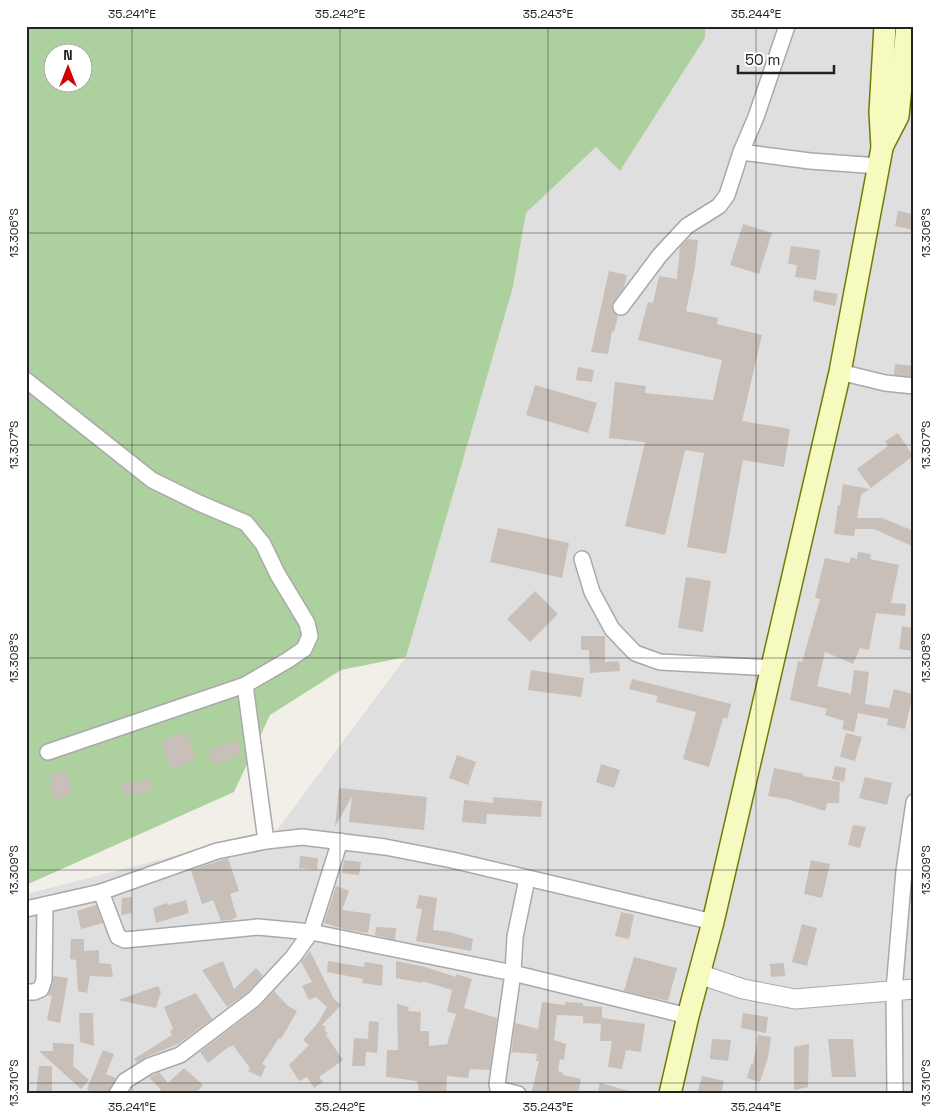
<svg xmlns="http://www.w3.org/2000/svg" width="940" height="1120" font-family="'Space Grotesk',sans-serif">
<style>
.residential{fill:#e0dfdf}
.forest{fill:#add19e;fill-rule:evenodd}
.building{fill:#c7bfb8}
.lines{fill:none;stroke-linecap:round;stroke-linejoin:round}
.minor-casing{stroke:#a9a9a9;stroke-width:18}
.tertiary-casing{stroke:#a9a9a9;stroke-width:21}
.secondary-casing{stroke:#707d05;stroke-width:24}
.minor{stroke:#fff;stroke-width:15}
.tertiary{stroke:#fff;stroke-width:19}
.secondary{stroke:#f7fabf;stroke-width:21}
.ticks{fill:none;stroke:#222;stroke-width:1;stroke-opacity:0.45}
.neatline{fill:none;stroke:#222;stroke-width:2}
.ticks-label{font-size:12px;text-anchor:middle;fill:#222}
</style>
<rect width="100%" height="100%" fill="#f2efe9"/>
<polygon class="residential" points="705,26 914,26 914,1094 26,1094 26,894 277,830 406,657 513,287 526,213 596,147 620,171 705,38"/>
<path class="forest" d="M26,26H705V38L620,171L596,147L526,213L513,287L406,657L341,670L270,715L234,792L26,885ZM52,52H82V82H52Z"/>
<g class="building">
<polygon points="898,211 914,214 914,230 895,226"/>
<polygon points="743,224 772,233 759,274 730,265"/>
<polygon points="688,239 698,240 695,267 686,311 718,318 717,324 762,335 742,421 790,429 784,467 743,460 726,554 687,547 704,453 685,450 665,535 625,526 645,442 609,438 615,382 646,386 645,393 713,400 722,360 638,340 648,302 653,303 659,276 677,279 680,247"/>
<polygon points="791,246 820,250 816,280 795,277 797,265 788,264"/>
<polygon points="609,271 627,275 624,287 612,305 613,311 618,316 614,332 612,331 608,354 591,352"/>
<polygon points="814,290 838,294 835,306 813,301"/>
<polygon points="895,364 914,366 914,377 894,375"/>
<polygon points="578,367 594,370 592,382 576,380"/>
<polygon points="535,385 597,403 588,433 526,415"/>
<polygon points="898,433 913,456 871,488 857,469 888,446 885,441"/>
<polygon points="843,484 869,489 861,495 857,518 882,518 914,531 914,547 874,529 855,529 854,536 834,534 838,505 840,505"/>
<polygon points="498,528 569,543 562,578 490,562"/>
<polygon points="858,552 871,554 870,559 899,565 891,603 906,604 905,616 876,613 869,650 860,648 853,664 825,652 817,686 851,694 854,670 869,672 865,704 889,708 894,689 913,694 905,729 887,725 888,719 858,713 854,732 842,729 844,721 825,715 827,709 790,700 798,661 802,662 820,599 815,598 825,558 849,563 851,557 857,559"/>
<polygon points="686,577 711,581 703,632 678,628"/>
<polygon points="535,591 558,614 530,642 507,619"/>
<polygon points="902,626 914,628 914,651 899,649"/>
<polygon points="581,636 605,636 605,662 619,661 620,671 590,673 589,650 581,650"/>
<polygon points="531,670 584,678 581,697 528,690"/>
<polygon points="632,679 731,704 727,719 723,718 709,767 683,759 696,712 656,702 658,696 629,689"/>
<polygon points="187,732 196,760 170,769 161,741"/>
<polygon points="846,733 862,737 855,761 840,757"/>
<polygon points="238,740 242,755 212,765 208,750"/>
<polygon points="457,755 476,762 468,785 449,778"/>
<polygon points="601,764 620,770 614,788 596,782"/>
<polygon points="835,766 846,768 844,782 832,779"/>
<polygon points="774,768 803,774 803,776 840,782 839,803 827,803 825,811 787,799 768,796"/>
<polygon points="67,770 71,795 53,800 50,775"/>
<polygon points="865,777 892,783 887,805 859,798"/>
<polygon points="150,779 153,790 124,796 122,784"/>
<polygon points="339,788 427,797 424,830 349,822 352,796 335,827"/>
<polygon points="493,797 542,801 541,817 487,814 486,824 462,822 464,800 493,803"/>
<polygon points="853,825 866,827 860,848 848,845"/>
<polygon points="300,856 318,858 317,870 299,868"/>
<polygon points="228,858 239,891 230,894 237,917 231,920 221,921 213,900 202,904 191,870"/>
<polygon points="344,860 361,862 359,875 342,873"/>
<polygon points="811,860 830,864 822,898 804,894"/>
<polygon points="336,886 349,891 342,910 371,914 368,933 347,930 324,923"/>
<polygon points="419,895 437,898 433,930 450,932 473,939 471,951 416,941 422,909 416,908"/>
<polygon points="132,897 132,913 121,915 122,898"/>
<polygon points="186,900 189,913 156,923 153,908 167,903 168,905"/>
<polygon points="96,905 103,923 81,929 77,911"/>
<polygon points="621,912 634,915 629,939 615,936"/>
<polygon points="802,924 817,928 807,966 792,962"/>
<polygon points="376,927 396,928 395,940 375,935"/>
<polygon points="71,939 84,939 84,951 99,950 99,963 111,964 113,977 90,976 87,993 78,991 76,960 70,959"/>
<polygon points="310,951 334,999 341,1005 322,1025 326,1027 324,1030 328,1033 326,1035 343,1060 319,1077 323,1082 314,1088 307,1077 299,1081 289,1065 309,1045 303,1040 318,1023 327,1007 316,997 309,1000 302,986 312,982 301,962"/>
<polygon points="634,957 677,968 668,1001 624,991"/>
<polygon points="223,961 234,989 256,968 263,976 248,992 227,1007 202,970"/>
<polygon points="328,961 364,967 365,962 383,965 382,986 362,983 363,979 327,972"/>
<polygon points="396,961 425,967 456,977 456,974 472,979 464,1008 497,1018 490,1070 470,1069 468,1078 447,1076 446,1094 434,1094 434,1091 419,1093 417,1081 386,1077 387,1050 398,1050 397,1004 409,1007 408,1011 421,1012 420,1031 429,1031 429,1046 447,1044 456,1014 447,1012 452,990 422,981 422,983 396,978"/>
<polygon points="784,963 785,976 771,977 770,964"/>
<polygon points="53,976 68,978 60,1023 47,1020 52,996 48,995 53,983"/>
<polygon points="158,986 161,992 156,1008 118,1000"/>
<polygon points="274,991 288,1006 297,1011 281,1039 279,1038 262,1064 266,1066 261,1077 248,1071 250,1068 233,1045 231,1047 230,1046 208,1063 200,1052 260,1006"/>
<polygon points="196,993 212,1019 178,1044 146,1057 137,1062 134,1059 172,1035 170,1031 173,1029 164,1007"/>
<polygon points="542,1002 565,1005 565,1002 583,1003 583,1006 602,1007 602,1018 645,1024 641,1052 626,1050 622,1069 608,1067 612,1041 600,1041 601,1024 583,1023 583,1016 557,1015 554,1040 566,1044 564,1060 560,1059 558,1071 563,1073 563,1075 581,1079 578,1094 545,1094 532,1091 539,1061 536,1061 537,1054 511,1052 511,1055 515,1023 538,1029"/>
<polygon points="79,1013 93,1013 94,1046 80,1042"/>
<polygon points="743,1013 768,1017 766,1033 741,1028"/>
<polygon points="369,1021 379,1022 377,1053 366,1052 365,1066 352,1066 354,1038 368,1039"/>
<polygon points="758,1035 771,1037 768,1057 760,1082 747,1078 751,1064 753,1065"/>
<polygon points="712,1039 731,1040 728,1061 710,1059"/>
<polygon points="828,1039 853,1039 856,1077 832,1077"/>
<polygon points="53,1043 74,1044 73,1066 89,1080 81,1089 39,1051 53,1051"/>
<polygon points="809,1044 808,1087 794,1090 794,1047"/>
<polygon points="103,1050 114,1054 106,1074 116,1078 108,1094 94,1094 87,1089"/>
<polygon points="39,1066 52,1066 52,1094 36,1094"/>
<polygon points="184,1068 203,1085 195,1094 157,1094 161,1090 149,1077 159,1072 168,1083"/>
<polygon points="702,1076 724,1081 721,1094 697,1094"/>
<polygon points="600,1083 629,1091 628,1094 597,1094"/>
</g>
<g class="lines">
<defs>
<g id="minor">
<polyline points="787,26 756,117 741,152 810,161 879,166"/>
<polyline points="621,307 660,255 687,226 719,206 727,195 741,152"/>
<polyline points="840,372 885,383 914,386"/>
<polyline points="26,380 152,480 199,503 246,523 263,544 278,575 307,623 310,636 304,649 288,660 245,685 48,752"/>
<polyline points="582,559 592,592 612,629 635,653 660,662 772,668"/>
<polyline points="245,685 266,841"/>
<polyline points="101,892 118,937 125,940 258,927 311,932 513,973 688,1016"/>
<polyline points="26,909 101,892 217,851 266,841 302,837 385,847 452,860 713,922"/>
<polyline points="26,992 34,992 41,989 44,980 45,905"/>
<polyline points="117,1094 125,1081 149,1066 180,1055 254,999 293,957 311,932 340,841"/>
<polyline points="518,1094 498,1089 497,1084 513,973 515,937 527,879"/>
<polyline points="895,1094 894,990 904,871 914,802"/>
</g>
<polyline id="tertiary" points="699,974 743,989 795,999 914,989"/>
<g id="secondary">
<polyline points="882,147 898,116 907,26"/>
<polyline points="670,1094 688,1016 713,922 840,372 882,148 880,112 885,26"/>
</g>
</defs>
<use href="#minor" class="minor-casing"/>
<use href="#tertiary" class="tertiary-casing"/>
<use href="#secondary" class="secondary-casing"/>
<use href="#minor" class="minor"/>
<use href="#tertiary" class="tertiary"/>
<use href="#secondary" class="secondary"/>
</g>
<path class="ticks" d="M132,26V1094M340,26V1094M548,26V1094M756,26V1094M26,233H914M26,445H914M26,658H914M26,870H914M26,1083H914"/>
<rect width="940" height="1120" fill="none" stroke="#ffffff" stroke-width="55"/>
<g transform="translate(68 68)"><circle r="24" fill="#ffffff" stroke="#a7a7a7"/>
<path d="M0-4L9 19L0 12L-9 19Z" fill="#d40000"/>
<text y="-8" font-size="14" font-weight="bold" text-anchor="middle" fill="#222222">N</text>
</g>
<path d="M738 65v8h96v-8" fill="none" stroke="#222222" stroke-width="2.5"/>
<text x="745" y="65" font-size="15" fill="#222222" stroke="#ffffff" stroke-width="4" paint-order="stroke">50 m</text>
<rect x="28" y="28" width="884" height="1064" class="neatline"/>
<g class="ticks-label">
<text x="132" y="18">35.241°E</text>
<text x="340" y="18">35.242°E</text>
<text x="548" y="18">35.243°E</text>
<text x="756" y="18">35.244°E</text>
<text transform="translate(14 233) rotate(-90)" y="4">13.306°S</text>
<text transform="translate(926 233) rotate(-90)" y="4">13.306°S</text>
<text transform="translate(14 445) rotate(-90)" y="4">13.307°S</text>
<text transform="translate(926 445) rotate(-90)" y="4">13.307°S</text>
<text transform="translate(14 658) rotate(-90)" y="4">13.308°S</text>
<text transform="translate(926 658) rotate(-90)" y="4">13.308°S</text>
<text transform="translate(14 870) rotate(-90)" y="4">13.309°S</text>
<text transform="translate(926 870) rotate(-90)" y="4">13.309°S</text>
<text transform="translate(14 1083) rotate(-90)" y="4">13.310°S</text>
<text transform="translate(926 1083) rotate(-90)" y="4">13.310°S</text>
<text x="132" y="1111">35.241°E</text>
<text x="340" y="1111">35.242°E</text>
<text x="548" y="1111">35.243°E</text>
<text x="756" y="1111">35.244°E</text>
</g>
</svg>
